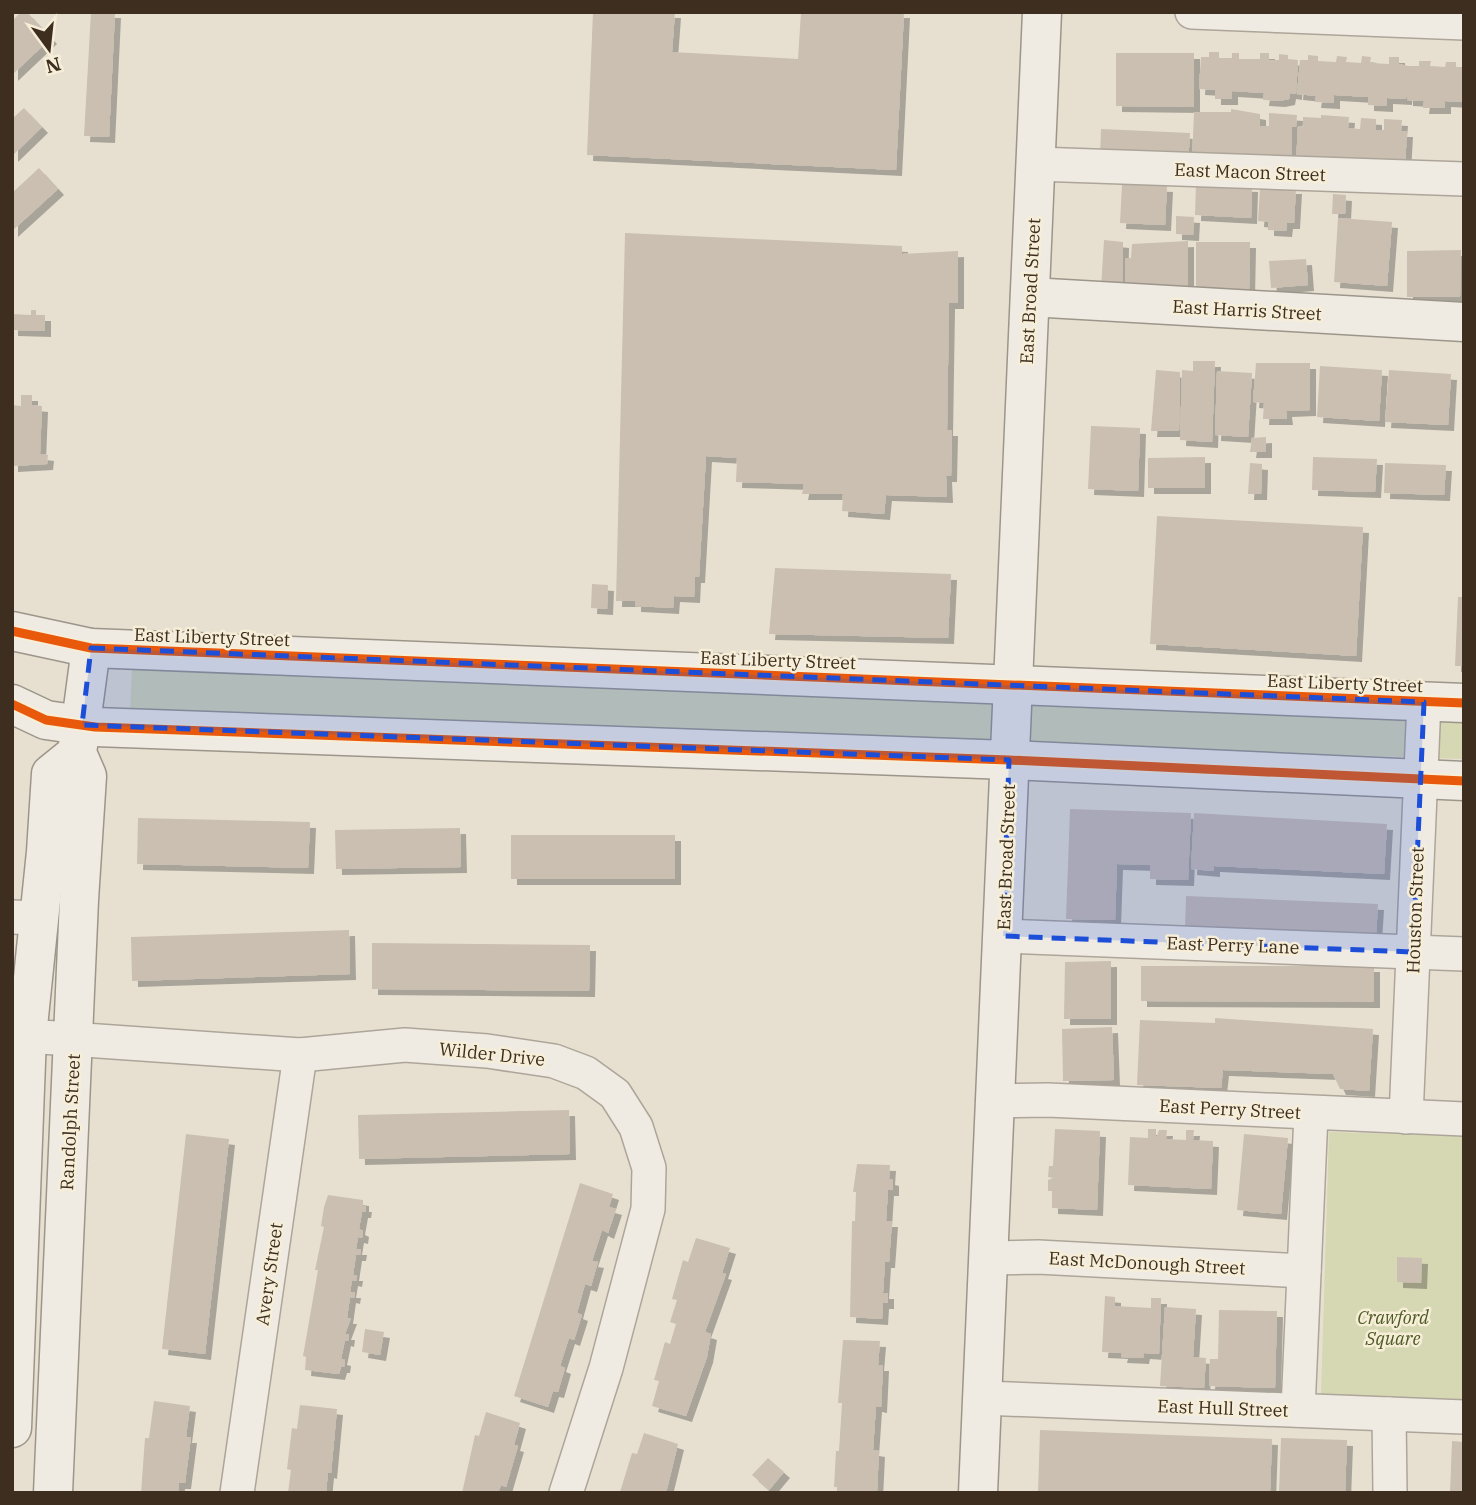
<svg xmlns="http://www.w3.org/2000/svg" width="1476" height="1505" font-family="'IBM Plex Serif',serif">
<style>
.green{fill:#d6d7b3}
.building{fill:#cbbfb2;filter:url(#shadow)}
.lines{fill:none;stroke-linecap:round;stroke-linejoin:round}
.street-casing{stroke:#ada599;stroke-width:36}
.secondary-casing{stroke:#9c958a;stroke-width:41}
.street{stroke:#efebe3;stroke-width:33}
.secondary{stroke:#efebe3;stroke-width:38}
.cycleway-casing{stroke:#f7eed8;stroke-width:13}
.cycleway{stroke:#e8590c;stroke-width:9}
.marked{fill:#1d4ed8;fill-opacity:0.2;stroke:#1d4ed8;stroke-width:5;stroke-dasharray:14 9;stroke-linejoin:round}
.labels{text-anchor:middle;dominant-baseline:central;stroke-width:5;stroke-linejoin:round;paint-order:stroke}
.street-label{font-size:18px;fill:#3d2e20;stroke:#f7eed8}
.park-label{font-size:18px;font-style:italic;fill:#4d5a26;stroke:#f7eed8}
</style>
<defs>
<filter id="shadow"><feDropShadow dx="6" dy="6" stdDeviation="0" flood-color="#0004"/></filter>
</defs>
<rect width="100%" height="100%" fill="#e7e0d1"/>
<g class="green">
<polygon points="132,666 1464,718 1464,759 130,714"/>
<polygon points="1329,1132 1464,1136 1464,1399 1321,1395"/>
</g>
<g class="building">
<polygon points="21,12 27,12 51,38 12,75 12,21"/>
<polygon points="91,12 115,12 109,137 84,136"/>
<polygon points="593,12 675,12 672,52 798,59 801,12 904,12 896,170 587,155"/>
<polygon points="1209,52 1219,52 1219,58 1232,58 1232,53 1239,53 1239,59 1260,59 1260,53 1269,53 1269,60 1279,60 1279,54 1288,55 1288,59 1298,60 1296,94 1290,93 1289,99 1279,101 1263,100 1264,93 1232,91 1232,99 1215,99 1215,90 1199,89 1201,57 1209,57"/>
<polygon points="1116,53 1194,53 1194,107 1116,106"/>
<polygon points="1308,55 1318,56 1318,61 1336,62 1337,56 1347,57 1346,62 1361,63 1362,56 1371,57 1370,63 1389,64 1389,57 1399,57 1399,64 1408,66 1419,66 1419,61 1431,61 1430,66 1445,67 1446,62 1456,62 1456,67 1464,67 1464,102 1445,101 1445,108 1423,108 1424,101 1407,100 1407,84 1406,99 1387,98 1387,106 1368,105 1368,97 1334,95 1334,103 1315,102 1316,96 1297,94 1300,60 1308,60"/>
<polygon points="24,108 42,127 12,156 12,119"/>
<polygon points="1231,109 1260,114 1260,126 1269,126 1269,113 1297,115 1296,127 1292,127 1291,160 1192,162 1194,112 1231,112"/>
<polygon points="1321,115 1349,117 1348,128 1360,129 1361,118 1376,119 1376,130 1384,130 1384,119 1402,120 1401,131 1407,131 1405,166 1296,162 1298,126 1303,127 1303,117 1321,118"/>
<polygon points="1101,129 1190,133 1188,162 1100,159"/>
<polygon points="39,168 58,189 12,231 12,193"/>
<polygon points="1122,184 1167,186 1165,225 1120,223"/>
<polygon points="1196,184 1252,186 1251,218 1195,215"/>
<polygon points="1260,188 1296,188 1294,223 1287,223 1286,231 1268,230 1268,222 1258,221"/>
<polygon points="1333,194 1346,195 1345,214 1332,214"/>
<polygon points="1176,216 1194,217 1193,235 1176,234"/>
<polygon points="1338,218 1392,222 1387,286 1334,282"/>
<polygon points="625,233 902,246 902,254 958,251 958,303 949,303 947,430 952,430 951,476 946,476 947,497 886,495 884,514 842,511 843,494 802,494 804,484 736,482 737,458 706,456 699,577 695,577 694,597 674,596 673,608 635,606 635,601 616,601"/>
<polygon points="1104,240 1123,242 1122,288 1101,288"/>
<polygon points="1188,241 1188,290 1125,289 1125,258 1131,258 1132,244"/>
<polygon points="1196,242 1250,242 1249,293 1196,293"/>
<polygon points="1461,250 1460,297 1407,297 1407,251"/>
<polygon points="1306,259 1308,285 1271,288 1269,261"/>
<polygon points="31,310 36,310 36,315 45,315 45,331 12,330 12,314 31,315"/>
<polygon points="1193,361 1215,361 1212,442 1180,440 1182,370 1193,371"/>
<polygon points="1256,363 1310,363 1310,410 1286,411 1287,419 1263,419 1264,403 1253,402"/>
<polygon points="1320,366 1382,370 1379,421 1317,417"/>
<polygon points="1156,370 1180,372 1179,431 1151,431"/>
<polygon points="1389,370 1451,374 1448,425 1385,422"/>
<polygon points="1217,371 1252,373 1248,437 1215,435"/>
<polygon points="21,395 32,395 32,405 42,406 40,454 48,455 47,464 12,466 12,405 21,406"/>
<polygon points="1091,426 1140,428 1138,491 1088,489"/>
<polygon points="1266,437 1266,452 1250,452 1252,438"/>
<polygon points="1205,457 1205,488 1148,488 1148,458"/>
<polygon points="1313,457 1377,459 1375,492 1312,490"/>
<polygon points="1250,463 1262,464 1261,494 1248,494"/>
<polygon points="1385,463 1446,465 1444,495 1384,493"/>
<polygon points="1157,516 1363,527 1356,656 1150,644"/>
<polygon points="775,568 951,574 948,638 769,634"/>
<polygon points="592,584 608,585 607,609 591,608"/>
<polygon points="1458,597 1464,597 1464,666 1455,666"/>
<polygon points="1070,809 1191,813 1188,880 1150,879 1150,865 1117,864 1115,920 1066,919"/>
<polygon points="1194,813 1387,824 1384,874 1214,866 1214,871 1191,869"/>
<polygon points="138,818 310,822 308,868 137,864"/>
<polygon points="460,828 461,867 336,869 335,830"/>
<rect x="511" y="835" width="164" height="44"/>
<polygon points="1186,896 1378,904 1376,935 1185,928"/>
<polygon points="349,930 350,974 132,981 131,937"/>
<polygon points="372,943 590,945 589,991 372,989"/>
<polygon points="1111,961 1111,1019 1064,1019 1065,962"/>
<polygon points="1141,966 1374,966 1374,1002 1141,1001"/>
<polygon points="1215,1018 1373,1029 1369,1091 1340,1089 1333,1074 1223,1070 1221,1088 1137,1085 1140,1020 1215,1023"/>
<polygon points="1112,1027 1114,1080 1063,1081 1062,1029"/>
<polygon points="569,1110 570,1154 359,1159 358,1115"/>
<polygon points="1055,1129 1100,1131 1097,1210 1052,1208 1052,1191 1048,1191 1048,1180 1053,1178 1048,1177 1049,1166 1053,1166"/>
<polygon points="1148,1129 1156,1129 1156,1139 1159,1130 1167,1130 1166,1139 1186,1140 1186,1130 1194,1130 1193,1140 1213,1141 1211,1189 1128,1185 1130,1137 1148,1138"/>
<polygon points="186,1134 229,1139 205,1354 162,1349"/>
<polygon points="1244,1134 1288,1138 1281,1214 1237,1210"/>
<polygon points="857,1164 890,1165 889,1179 893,1180 893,1190 888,1190 886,1221 892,1221 889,1262 885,1262 883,1293 888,1293 888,1303 883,1303 882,1319 850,1317 852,1221 855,1221 856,1192 853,1192"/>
<polygon points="580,1183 613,1194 609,1207 616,1209 608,1233 602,1230 592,1261 598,1262 591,1286 585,1284 577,1313 582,1315 574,1340 569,1338 560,1366 565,1368 558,1392 553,1391 548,1407 514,1396"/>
<polygon points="328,1195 363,1200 363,1206 366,1206 365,1212 362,1212 359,1229 363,1231 362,1238 358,1237 356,1249 361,1249 360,1255 356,1255 353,1275 357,1275 356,1281 352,1280 350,1292 355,1292 354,1298 350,1297 347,1318 351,1318 345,1334 349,1334 348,1341 345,1340 341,1359 345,1360 344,1367 341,1367 339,1374 305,1370 306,1357 303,1356 318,1270 315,1270 324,1227 321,1226 324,1207"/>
<polygon points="696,1238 730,1248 722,1273 726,1274 705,1332 711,1334 707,1357 686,1416 652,1406 659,1381 654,1380 665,1342 670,1344 676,1324 670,1322 677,1300 672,1299 683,1260 688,1262"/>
<polygon points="1397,1257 1422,1258 1421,1283 1397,1282"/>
<polygon points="1105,1296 1115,1297 1115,1306 1151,1308 1151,1298 1161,1298 1159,1354 1144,1353 1143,1358 1121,1357 1122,1353 1102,1352"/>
<polygon points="1165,1307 1196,1309 1193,1357 1206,1358 1204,1388 1160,1386"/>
<polygon points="1219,1310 1277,1311 1275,1388 1209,1386 1210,1359 1218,1359"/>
<polygon points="365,1329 384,1332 380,1355 362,1352"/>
<polygon points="843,1340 880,1341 878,1365 883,1365 881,1407 876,1406 873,1450 879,1451 877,1492 872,1493 837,1493 837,1487 834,1487 836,1451 839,1451 842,1403 838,1403"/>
<polygon points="154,1401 190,1406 186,1437 191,1437 185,1483 179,1483 178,1493 141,1493 145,1438 149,1438"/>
<polygon points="300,1405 337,1409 331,1473 328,1472 326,1493 288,1493 291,1470 287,1469 292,1428 297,1429"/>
<polygon points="486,1412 520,1423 514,1445 518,1446 506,1487 501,1485 498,1493 462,1493 475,1435 479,1436"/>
<polygon points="1040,1430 1272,1439 1270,1493 1038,1493"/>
<polygon points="644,1433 678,1444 666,1493 620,1492 632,1453 637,1454"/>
<polygon points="1281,1438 1347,1440 1345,1493 1279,1493"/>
<polygon points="1452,1441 1464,1442 1464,1493 1450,1493"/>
<polygon points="768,1458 784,1472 769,1490 752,1475"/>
</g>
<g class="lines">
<defs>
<g id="street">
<polyline points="1192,12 1464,23"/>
<polyline points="1036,164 1464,179"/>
<polyline points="12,917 38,918"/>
<polyline points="1003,936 1464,954"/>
<polyline points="27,1036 300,1055 405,1045 487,1051 554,1061 586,1073 615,1094 636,1127 649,1168 648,1209 606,1368 566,1493"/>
<polyline points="995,1101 1048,1100 1464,1119"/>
<polyline points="1406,1117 1424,702"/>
<polyline points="989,1258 1038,1257 1304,1271"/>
<polyline points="983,1398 1464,1417"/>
<polyline points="1298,1410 1311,1114"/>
<polyline points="1389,1414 1390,1493"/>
<polyline points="237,1493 300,1055"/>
</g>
<g id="secondary">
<polyline points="1030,297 1464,322"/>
<polyline points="12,631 91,648 1464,703"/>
<polyline points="12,704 46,720 95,727 1009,760 1464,781"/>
<polyline points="12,1428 27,1036 46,852 51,774 77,753"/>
<polyline points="53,1493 79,900 87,776 77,753 91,648"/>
<polyline points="978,1493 1042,12"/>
</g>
</defs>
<use href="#street" class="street-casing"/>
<use href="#secondary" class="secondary-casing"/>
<use href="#street" class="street"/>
<use href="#secondary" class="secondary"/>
<defs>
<g id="cycleway">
<polyline points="12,631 91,648 1464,703"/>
<polyline points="12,704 46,720 95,727 1009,760 1464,781"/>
</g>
</defs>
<use href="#cycleway" class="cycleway-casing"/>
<use href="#cycleway" class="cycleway"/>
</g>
<path class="marked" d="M91,648L1424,702L1413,952L1003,936L1009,760L82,725Z"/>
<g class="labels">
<g class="street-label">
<text transform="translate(1250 172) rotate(2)">East Macon Street</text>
<text transform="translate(1030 291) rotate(-87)">East Broad Street</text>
<text transform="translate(1247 310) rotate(3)">East Harris Street</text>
<text transform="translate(212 637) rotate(2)">East Liberty Street</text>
<text transform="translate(778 660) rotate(2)">East Liberty Street</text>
<text transform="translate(1345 683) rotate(2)">East Liberty Street</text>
<text transform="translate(1006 857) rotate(-88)">East Broad Street</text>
<text transform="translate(1415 910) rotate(-88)">Houston Street</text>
<text transform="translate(1233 945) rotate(2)">East Perry Lane</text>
<text transform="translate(492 1054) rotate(6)">Wilder Drive</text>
<text transform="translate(1230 1109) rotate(3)">East Perry Street</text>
<text transform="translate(70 1122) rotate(-87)">Randolph Street</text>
<text transform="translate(1147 1263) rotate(3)">East McDonough Street</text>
<text transform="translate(269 1274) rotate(-82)">Avery Street</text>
<text transform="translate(1223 1408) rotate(2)">East Hull Street</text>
</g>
<g class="park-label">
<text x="1393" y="1317">Crawford<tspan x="1393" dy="21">Square</tspan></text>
</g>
</g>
<rect width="1476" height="1505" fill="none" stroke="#3d2e20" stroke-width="28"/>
<g transform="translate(49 49) rotate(165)" stroke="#f7eed8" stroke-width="5" paint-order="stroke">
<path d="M0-5L12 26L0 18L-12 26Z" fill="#3d2e20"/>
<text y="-10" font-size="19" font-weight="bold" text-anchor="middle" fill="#3d2e20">N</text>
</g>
</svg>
